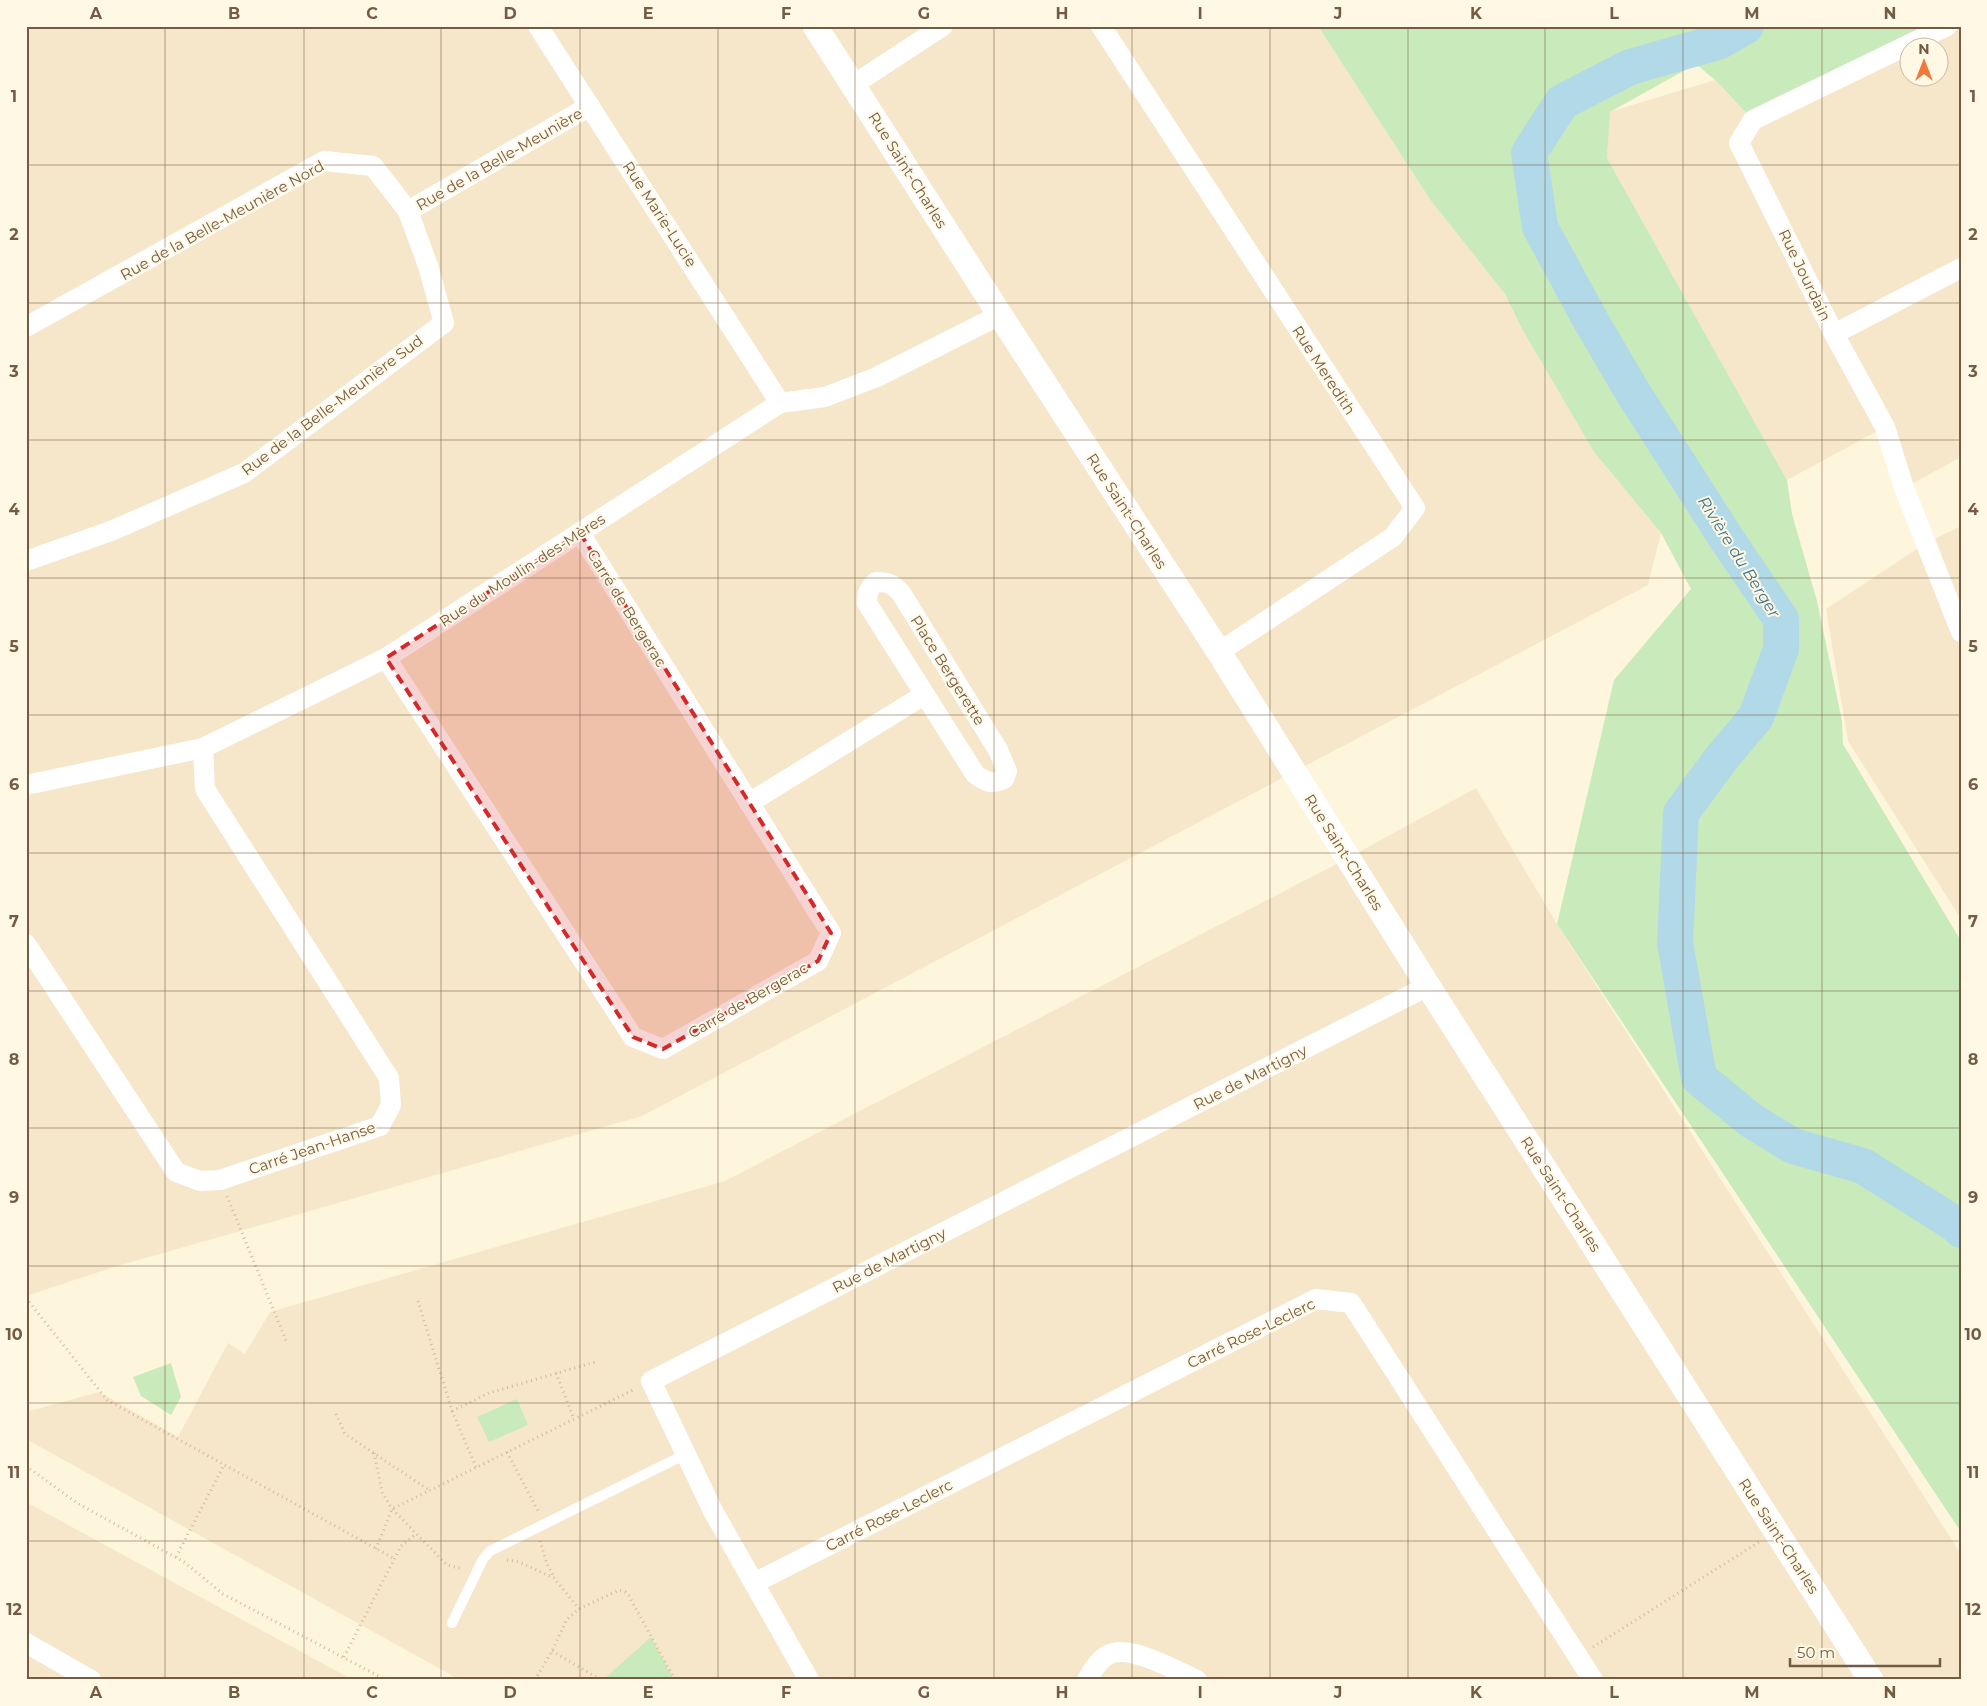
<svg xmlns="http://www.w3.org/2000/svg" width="1987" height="1706" font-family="Montserrat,sans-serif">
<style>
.residential{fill:#f6e7cb;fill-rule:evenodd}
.green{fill:#c9ebbb}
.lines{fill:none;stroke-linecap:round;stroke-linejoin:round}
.river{stroke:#b1d9e8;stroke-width:36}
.path{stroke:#d9b897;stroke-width:3;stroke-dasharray:1 4;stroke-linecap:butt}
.service{stroke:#fff;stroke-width:10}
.minor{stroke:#fff;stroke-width:20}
.tertiary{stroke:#fff;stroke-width:25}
.marked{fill:#d62828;fill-opacity:0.2;stroke:#d62828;stroke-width:4;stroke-dasharray:10 6;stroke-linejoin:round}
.grid{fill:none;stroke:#745b44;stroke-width:1;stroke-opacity:0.55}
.labels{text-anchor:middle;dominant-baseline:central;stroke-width:4;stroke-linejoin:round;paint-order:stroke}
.street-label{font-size:15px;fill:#745b44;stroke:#fff8e5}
.water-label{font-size:16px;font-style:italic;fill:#3d748a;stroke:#fff8e5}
.neatline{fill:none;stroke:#745b44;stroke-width:2}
.grid-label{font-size:16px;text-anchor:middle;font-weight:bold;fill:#745b44}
</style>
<rect width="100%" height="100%" fill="#fef5dd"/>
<g class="residential">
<polygon points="26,26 1318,26 1431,201 1505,294 1522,329 1594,452 1661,533 1648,585 642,1116 114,1267 26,1296"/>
<path d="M1947,26H1961V457L1904,488L1885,427L1787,480L1607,158L1609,112L1715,80L1753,120ZM1910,48H1940V78H1910Z"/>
<polygon points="1961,526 1961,919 1848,741 1826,609 1926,543"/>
<polygon points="1476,788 1557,924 1961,1554 1961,1680 460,1680 26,1439 26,1412 99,1392 178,1437 228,1343 245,1354 270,1312 725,1181 1348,858"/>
<polygon points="26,1502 353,1680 26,1680"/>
</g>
<g class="green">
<polygon points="1318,26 1947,26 1753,120 1715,80 1696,64 1610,112 1607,158 1787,480 1792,514 1817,601 1842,721 1843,744 1961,941 1961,1532 1557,924 1614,680 1691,589 1661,533 1594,452 1522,329 1505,294 1431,201"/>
<polygon points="171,1363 181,1397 171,1415 141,1396 133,1377"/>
<polygon points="517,1399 528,1425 489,1442 477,1417"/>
<polygon points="651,1637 674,1680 603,1680"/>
</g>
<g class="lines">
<polyline class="river" points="1746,26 1718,42 1630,67 1562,102 1529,153 1540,227 1591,321 1632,391 1728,541 1781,619 1781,649 1756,717 1720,760 1681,813 1675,943 1699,1078 1752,1121 1793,1146 1863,1166 1955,1224 1961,1230"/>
<g class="path">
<polyline points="227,1196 287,1343"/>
<polyline points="26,1298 107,1400 395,1559"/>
<polyline points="418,1301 452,1411 476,1467"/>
<polyline points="556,1373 574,1419"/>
<polyline points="452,1411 489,1393 595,1362"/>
<polyline points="336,1414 345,1434 429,1490"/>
<polyline points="507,1452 538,1511"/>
<polyline points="374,1453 382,1492 392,1509 447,1565 463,1569"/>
<polyline points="26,1466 77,1503 184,1562 223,1594 386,1680"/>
<polyline points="540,1541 547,1564 554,1577"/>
<polyline points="376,1549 392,1509 633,1390"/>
<polyline points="176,1557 224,1465"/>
<polyline points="507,1560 519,1562 554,1578 579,1609"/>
<polyline points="1593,1647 1759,1542"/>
<polyline points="552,1651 601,1680"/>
<polyline points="344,1657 401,1546 416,1534"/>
<polyline points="535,1680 552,1651 567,1619 579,1609 619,1590 625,1592 629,1596 675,1680"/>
</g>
<polyline class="service" points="452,1623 483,1559 490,1551 686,1454"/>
<g class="minor">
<polyline points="538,26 780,403"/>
<polyline points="1101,26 1415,508 1393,537 1219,652"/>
<polyline points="1947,26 1753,120 1739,143 1834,334 1885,427 1904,488 1961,632"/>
<polyline points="853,85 943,26"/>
<polyline points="408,211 590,106"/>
<polyline points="26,327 324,161 373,166 408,211 428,266 444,323 244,473 111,531 26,561"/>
<polyline points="1834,334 1961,268"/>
<path d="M876,582C888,582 893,584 901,593L998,750L1007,771L1004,779C991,785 986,782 975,774L867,603C867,593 868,589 876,582Z"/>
<polyline points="386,658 633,1037 663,1049 818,961 831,933 580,533"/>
<polyline points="26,785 203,748 386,658 780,403 825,397 877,377 1000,315"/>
<polyline points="749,803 924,695"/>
<polyline points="26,944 176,1172 200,1181 220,1180 380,1126 391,1105 389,1078 205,789 203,748"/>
<polyline points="754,1583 1316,1299 1351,1303 1593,1680"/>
<polyline points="26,1643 91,1680"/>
<polyline points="809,1680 713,1511 651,1381 1428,986"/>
<path d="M1087,1680C1093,1669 1101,1656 1113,1653C1134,1647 1177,1671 1197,1680"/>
</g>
<polyline class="tertiary" points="815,26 1000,315 1219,652 1428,986 1871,1680"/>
</g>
<path class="marked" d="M580,533L831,933L818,961L663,1049L633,1037L386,658Z"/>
<path class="grid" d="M165,26V1680M304,26V1680M441,26V1680M580,26V1680M718,26V1680M855,26V1680M994,26V1680M1132,26V1680M1270,26V1680M1408,26V1680M1545,26V1680M1683,26V1680M1822,26V1680M26,165H1961M26,303H1961M26,440H1961M26,578H1961M26,715H1961M26,853H1961M26,991H1961M26,1128H1961M26,1266H1961M26,1403H1961M26,1541H1961"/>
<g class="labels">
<g class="street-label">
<text transform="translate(499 159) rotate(-30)">Rue de la Belle-Meunière</text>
<text transform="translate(908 170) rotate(58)">Rue Saint-Charles</text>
<text transform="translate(660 214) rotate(57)">Rue Marie-Lucie</text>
<text transform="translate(222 220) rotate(-29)">Rue de la Belle-Meunière Nord</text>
<text transform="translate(1805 275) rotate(64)">Rue Jourdain</text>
<text transform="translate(1324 370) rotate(57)">Rue Meredith</text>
<text transform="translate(332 405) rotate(-37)">Rue de la Belle-Meunière Sud</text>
<text transform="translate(1127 511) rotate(57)">Rue Saint-Charles</text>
<text transform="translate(522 570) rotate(-33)">Rue du Moulin-des-Mères</text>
<text transform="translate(627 608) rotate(58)">Carré de Bergerac</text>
<text transform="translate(948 670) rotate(58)">Place Bergerette</text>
<text transform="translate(1344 852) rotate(58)">Rue Saint-Charles</text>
<text transform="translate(748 1000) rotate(-30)">Carré de Bergerac</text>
<text transform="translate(1250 1077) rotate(-27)">Rue de Martigny</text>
<text transform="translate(312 1148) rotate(-19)">Carré Jean-Hanse</text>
<text transform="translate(1561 1194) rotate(57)">Rue Saint-Charles</text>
<text transform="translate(889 1260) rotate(-27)">Rue de Martigny</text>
<text transform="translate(1251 1333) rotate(-26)">Carré Rose-Leclerc</text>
<text transform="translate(889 1515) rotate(-27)">Carré Rose-Leclerc</text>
<text transform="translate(1779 1536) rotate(57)">Rue Saint-Charles</text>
</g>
<g class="water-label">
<text transform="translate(1739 557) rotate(58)">Rivière du Berger</text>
</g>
</g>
<rect width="1987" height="1706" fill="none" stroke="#fff8e5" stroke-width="55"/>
<g transform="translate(1924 62)"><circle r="24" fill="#fff8e5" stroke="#c7b9a5"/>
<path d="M0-4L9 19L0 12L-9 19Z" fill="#f17839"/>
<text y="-8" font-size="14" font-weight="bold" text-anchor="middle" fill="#745b44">N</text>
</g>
<path d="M1790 1658v8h150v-8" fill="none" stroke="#745b44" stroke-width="2.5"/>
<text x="1797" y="1658" font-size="15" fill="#745b44" stroke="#fff8e5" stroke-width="4" paint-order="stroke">50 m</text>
<rect x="28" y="28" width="1932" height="1650" class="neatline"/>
<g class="grid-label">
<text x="96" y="19">A</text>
<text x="234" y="19">B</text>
<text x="372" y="19">C</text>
<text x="510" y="19">D</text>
<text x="648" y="19">E</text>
<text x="786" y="19">F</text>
<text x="924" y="19">G</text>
<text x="1062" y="19">H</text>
<text x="1200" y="19">I</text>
<text x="1338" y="19">J</text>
<text x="1476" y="19">K</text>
<text x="1614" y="19">L</text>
<text x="1752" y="19">M</text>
<text x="1890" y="19">N</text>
<text x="14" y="102">1</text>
<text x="1973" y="102">1</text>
<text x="14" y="240">2</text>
<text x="1973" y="240">2</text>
<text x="14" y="377">3</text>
<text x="1973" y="377">3</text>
<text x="14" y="515">4</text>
<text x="1973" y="515">4</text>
<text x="14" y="652">5</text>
<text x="1973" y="652">5</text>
<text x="14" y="790">6</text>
<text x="1973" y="790">6</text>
<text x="14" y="927">7</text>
<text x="1973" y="927">7</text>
<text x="14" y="1065">8</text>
<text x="1973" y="1065">8</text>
<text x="14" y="1203">9</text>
<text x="1973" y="1203">9</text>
<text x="14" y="1340">10</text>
<text x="1973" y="1340">10</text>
<text x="14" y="1478">11</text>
<text x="1973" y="1478">11</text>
<text x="14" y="1615">12</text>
<text x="1973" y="1615">12</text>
<text x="96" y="1698">A</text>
<text x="234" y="1698">B</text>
<text x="372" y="1698">C</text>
<text x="510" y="1698">D</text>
<text x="648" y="1698">E</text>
<text x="786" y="1698">F</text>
<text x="924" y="1698">G</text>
<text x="1062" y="1698">H</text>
<text x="1200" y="1698">I</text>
<text x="1338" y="1698">J</text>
<text x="1476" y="1698">K</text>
<text x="1614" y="1698">L</text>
<text x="1752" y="1698">M</text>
<text x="1890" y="1698">N</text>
</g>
</svg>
